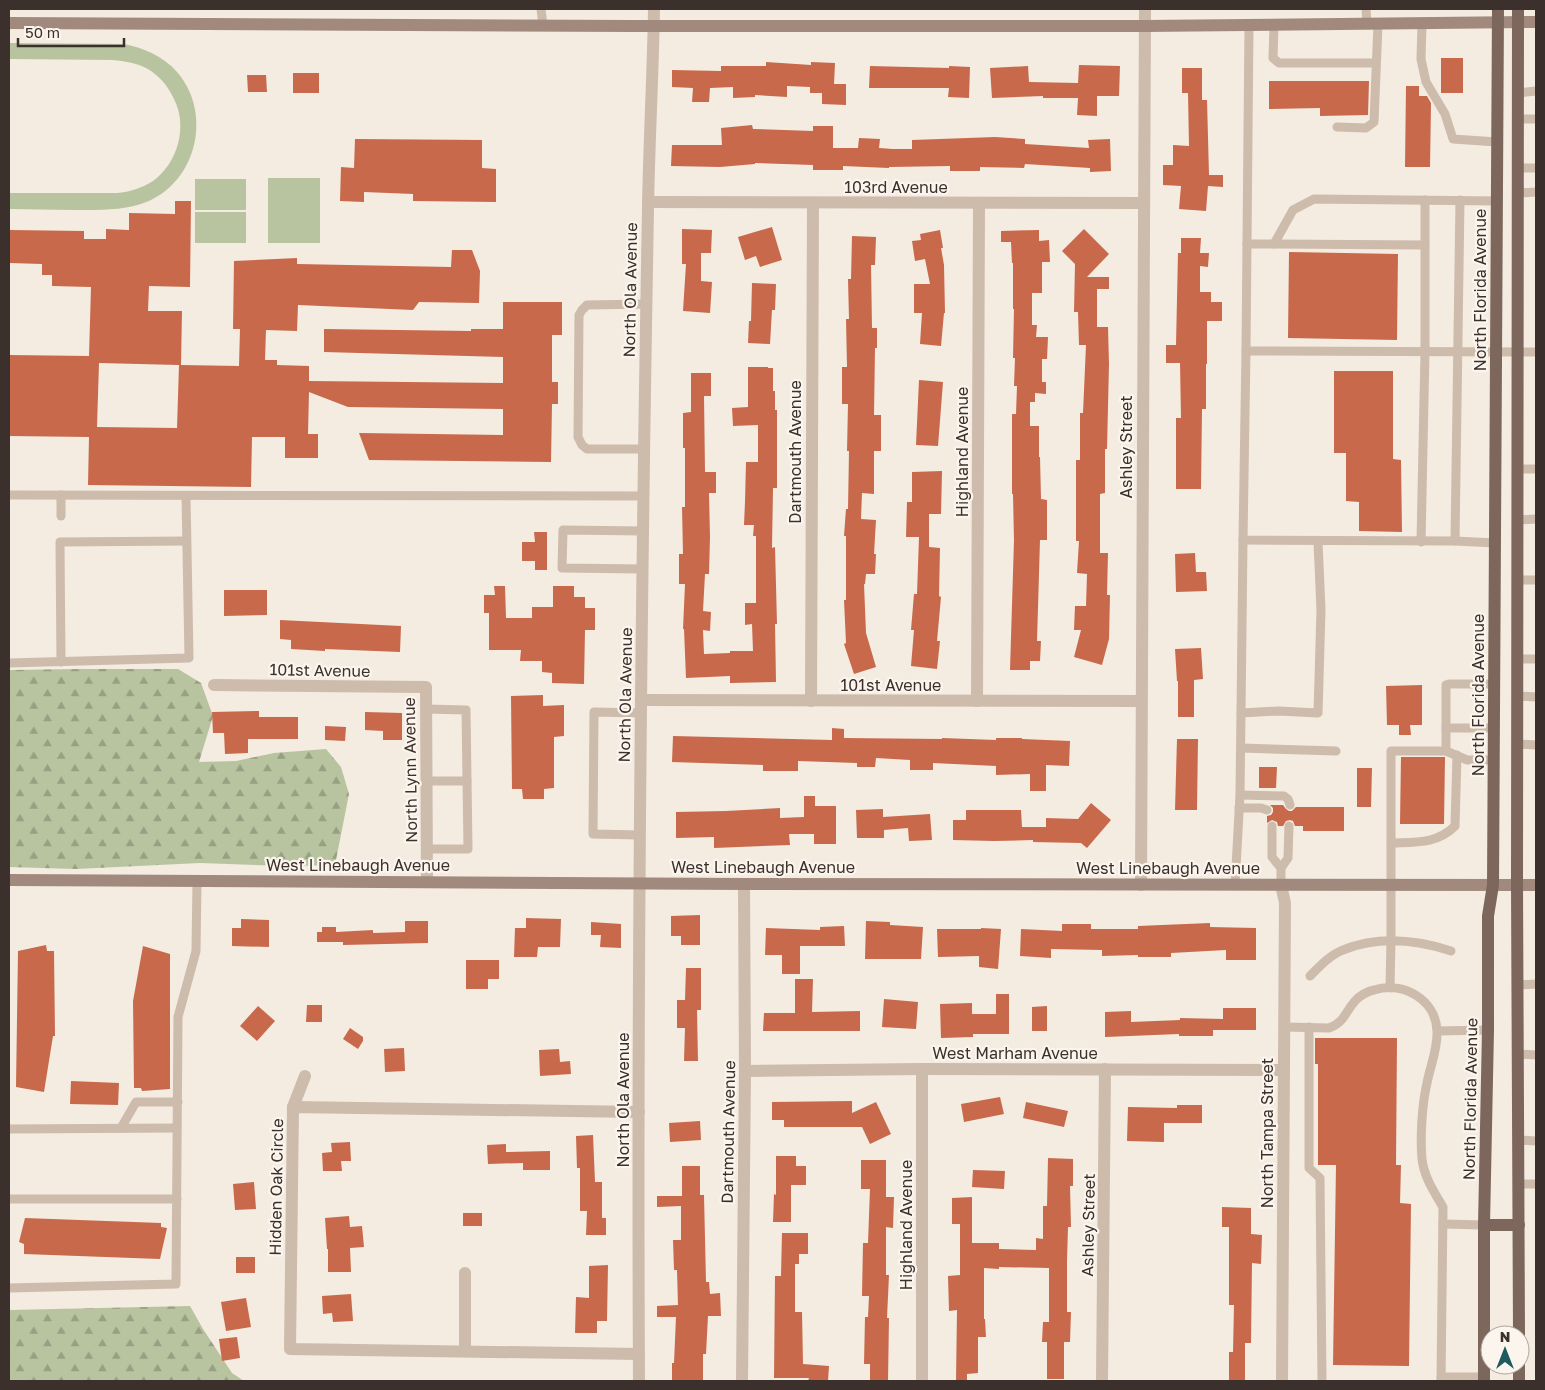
<svg xmlns="http://www.w3.org/2000/svg" width="1545" height="1390" font-family="'Golos Text',sans-serif">
<style>
.forest{fill:url(#forest-firs)}
.garden{fill:#b8c4a0}
.building{fill:#c8694b;fill-rule:evenodd}
.lines{fill:none;stroke-linecap:round;stroke-linejoin:round}
.lane{stroke:#cdbbac;stroke-width:9}
.street{stroke:#cdbbac;stroke-width:12}
.secondary{stroke:#a18a7d;stroke-width:12}
.primary{stroke:#7d675c;stroke-width:12}
.labels{text-anchor:middle;dominant-baseline:central;stroke-width:4.5;stroke-linejoin:round;paint-order:stroke}
.street-label{font-size:16px;fill:#3b302b;stroke:#fbf5ee}
</style>
<defs>
<pattern id="forest-firs" width="22" height="20" patternUnits="userSpaceOnUse" patternTransform="scale(1.25)"><rect width="22" height="20" fill="#b8c4a0"/><path d="M5 1l3.5 6h-7zM16 11l3.5 6h-7z" fill="#97a083"/></pattern>
</defs>
<rect width="100%" height="100%" fill="#f4ebe1"/>
<g class="forest">
<polygon points="78,669 178,669 201,683 213,716 199,762 236,761 274,753 326,749 341,767 349,794 335,865 283,866 200,863 76,869 9,867 9,670"/>
<polygon points="190,1306 203,1329 232,1373 244,1381 9,1381 9,1310"/>
</g>
<g class="garden">
<path d="M9,43L124,44C144,48 163,56 177,72C212,112 198,179 149,201C125,211 99,210 74,210C52,210 30,209 9,209V193H117C130,192 142,188 153,181C178,163 188,126 174,99C168,86 159,75 146,68C136,63 124,61 113,60L9,59Z"/>
<rect x="268" y="178" width="52" height="65"/>
<rect x="195" y="179" width="51" height="31"/>
<rect x="195" y="212" width="51" height="31"/>
</g>
<g class="building">
<rect x="1441" y="58" width="22" height="35"/>
<polygon points="766,62 811,65 811,62 835,63 834,84 846,84 846,105 822,104 822,93 810,93 810,87 787,86 787,97 755,95 755,97 733,98 733,87 710,88 709,102 692,102 693,88 672,87 672,70 721,71 721,66 766,66"/>
<polygon points="1079,65 1120,66 1119,96 1097,96 1097,116 1077,115 1078,98 1043,98 1043,96 992,98 990,68 1028,66 1029,82 1078,83"/>
<polygon points="870,66 949,68 949,66 970,67 969,98 948,97 949,88 869,88"/>
<polygon points="1182,68 1202,68 1202,100 1207,100 1209,175 1223,175 1223,187 1208,186 1206,211 1179,209 1181,186 1163,185 1163,165 1173,165 1173,145 1189,146 1188,93 1182,93"/>
<rect x="293" y="73" width="26" height="20"/>
<polygon points="247,75 266,75 267,92 248,92"/>
<polygon points="1269,81 1369,81 1368,115 1320,116 1320,108 1269,109"/>
<polygon points="1406,86 1419,86 1419,96 1427,96 1431,103 1430,167 1405,167"/>
<polygon points="752,125 753,129 813,131 813,126 833,126 833,148 858,148 859,138 880,139 879,148 893,149 912,149 912,140 995,137 1025,139 1025,144 1089,148 1088,140 1110,139 1111,171 1090,172 1090,168 1025,164 1024,168 980,167 980,171 950,171 950,166 889,167 889,168 843,166 843,170 813,170 813,165 755,163 755,164 720,167 671,166 672,145 722,145 721,128"/>
<polygon points="355,139 482,140 482,168 496,169 496,202 413,201 413,194 364,192 364,202 340,201 341,167 354,168"/>
<path d="M175,201H191L190,287L149,286L148,311H182L181,365L239,366L240,329H233L234,261L297,258V264L451,267L452,250H472L480,271L479,303L419,302L413,310L298,305L297,331L266,330L265,360H277V365L309,366V381L503,383V357L324,352V329L471,331V329H503V302H562V335H552V382H558V404H552L551,462L369,460L359,433L503,435V409L348,407L309,392L308,434H318V458H285V437H252L251,487L88,485L89,437L9,436V355L89,356L91,287L52,286V275H42V264L10,263V230L84,231V239H106V229L129,230V213L175,214ZM99,363L179,365L177,428L97,427Z"/>
<polygon points="772,227 782,260 760,267 756,256 745,260 738,237"/>
<polygon points="682,229 712,230 711,253 701,253 701,281 712,282 710,313 683,311 686,264 682,264"/>
<polygon points="1084,229 1109,254 1087,277 1109,277 1109,289 1097,289 1097,327 1108,327 1109,364 1107,449 1105,449 1105,493 1100,494 1100,553 1108,553 1107,595 1110,595 1109,639 1102,665 1074,657 1081,630 1074,630 1075,606 1086,606 1087,574 1077,573 1079,541 1076,541 1076,460 1080,460 1080,413 1083,413 1086,345 1079,345 1078,312 1074,312 1075,264 1062,251"/>
<polygon points="940,230 943,248 941,248 944,265 945,313 944,313 941,346 920,344 922,313 914,313 914,284 930,284 925,259 915,261 912,241 921,240 920,234"/>
<polygon points="1039,230 1039,241 1049,240 1050,262 1042,262 1042,293 1032,293 1032,325 1037,325 1036,337 1048,337 1047,359 1042,359 1042,382 1046,382 1046,394 1035,393 1035,402 1030,402 1030,426 1039,426 1039,457 1040,457 1041,499 1047,500 1047,540 1040,540 1037,641 1041,641 1040,661 1030,661 1030,670 1010,670 1014,540 1013,494 1012,494 1012,414 1016,414 1017,386 1014,386 1015,358 1013,358 1014,309 1013,309 1013,263 1012,263 1011,242 1001,242 1001,231"/>
<polygon points="852,236 876,237 875,265 871,265 872,328 877,328 877,348 875,348 874,415 881,415 881,451 874,451 874,494 862,493 861,519 876,520 874,554 876,554 875,574 866,574 865,584 864,584 866,633 876,667 854,674 844,644 846,643 844,600 846,600 846,536 844,536 846,509 848,509 849,451 847,451 848,404 842,404 842,367 847,367 846,319 849,319 848,279 851,279"/>
<polygon points="1181,238 1201,238 1200,253 1209,253 1208,267 1200,266 1200,292 1211,292 1211,302 1222,302 1222,321 1207,321 1207,364 1206,364 1206,409 1202,409 1201,489 1176,489 1176,418 1181,418 1180,363 1166,363 1166,345 1176,345 1178,253 1181,253"/>
<polygon points="1289,252 1398,254 1397,340 1288,338"/>
<polygon points="752,283 776,284 775,310 772,310 770,344 748,343 749,321 751,321"/>
<polygon points="748,367 768,367 768,368 773,368 773,391 775,391 775,410 777,410 777,488 773,488 772,548 775,547 777,624 775,624 776,682 730,683 730,676 686,678 684,629 683,629 685,584 679,584 679,554 683,554 682,507 685,507 685,448 683,448 683,413 691,412 691,373 711,373 711,396 704,396 705,472 716,472 716,493 709,493 710,537 709,574 705,574 703,611 711,612 710,631 703,630 704,654 730,653 730,651 753,651 752,624 745,625 745,603 756,603 756,536 753,536 754,525 744,525 745,502 746,462 758,462 758,425 733,426 732,408 748,407"/>
<polygon points="1334,371 1393,371 1393,459 1401,460 1402,532 1359,531 1359,502 1346,501 1346,453 1334,453"/>
<polygon points="919,380 943,382 938,446 916,445"/>
<polygon points="942,471 941,514 929,514 929,547 940,548 939,596 941,597 937,641 940,641 937,669 911,666 914,630 911,630 914,594 917,594 919,537 906,537 907,502 912,502 912,472"/>
<polygon points="534,532 547,532 547,570 535,570 535,561 522,561 522,542 535,542"/>
<polygon points="1195,553 1196,572 1206,572 1207,591 1176,592 1175,554"/>
<polygon points="494,586 505,586 506,618 532,618 532,607 553,607 553,586 574,586 574,597 585,597 585,608 595,608 595,630 585,630 584,684 552,683 552,673 542,672 542,661 520,661 521,650 489,650 489,613 484,613 484,595 495,595"/>
<polygon points="224,590 267,590 267,615 224,616"/>
<polygon points="280,620 401,626 400,652 325,649 325,651 291,649 291,640 280,639"/>
<polygon points="1201,648 1203,679 1194,680 1194,717 1178,717 1178,681 1177,681 1175,649"/>
<polygon points="1422,685 1422,725 1410,725 1411,735 1399,735 1399,725 1387,725 1386,686"/>
<polygon points="543,695 543,706 564,705 564,736 554,737 554,788 544,789 544,799 523,799 522,789 512,789 511,696"/>
<polygon points="259,711 259,717 298,717 298,739 248,739 248,753 225,754 224,733 213,733 212,712"/>
<polygon points="365,712 402,713 402,740 383,740 383,731 365,730"/>
<polygon points="325,726 346,727 345,741 325,740"/>
<polygon points="832,728 844,729 844,738 942,739 942,738 996,740 996,738 1022,738 1022,739 1070,741 1069,766 1046,765 1046,791 1030,791 1030,774 996,775 996,766 933,763 933,770 910,770 910,760 876,758 875,767 857,767 857,763 798,761 798,771 763,771 763,765 672,762 673,736 832,740"/>
<polygon points="1177,739 1198,739 1197,810 1175,810"/>
<polygon points="1401,757 1445,757 1444,824 1400,824"/>
<polygon points="1259,767 1277,767 1276,788 1259,788"/>
<polygon points="1357,768 1372,768 1371,807 1357,807"/>
<polygon points="804,796 815,796 815,806 836,806 836,844 814,844 814,834 789,834 790,845 714,848 714,837 676,838 676,812 726,811 780,808 780,818 804,817"/>
<polygon points="1091,803 1111,820 1087,848 1081,843 1033,842 1033,840 994,841 953,840 953,820 966,820 966,810 1021,810 1022,827 1046,827 1046,818 1078,819"/>
<polygon points="1270,805 1283,805 1286,809 1289,811 1292,811 1296,807 1344,807 1344,831 1303,831 1303,826 1295,826 1293,821 1290,820 1286,821 1283,826 1278,826 1277,822 1272,820 1267,823 1267,816 1271,815 1273,812 1273,808"/>
<polygon points="883,809 883,817 930,814 932,840 909,841 908,828 884,830 884,838 857,838 856,810"/>
<polygon points="700,915 700,945 681,945 681,936 671,936 671,916"/>
<polygon points="526,918 561,919 560,947 538,947 537,957 514,957 515,928 526,928"/>
<polygon points="241,919 269,920 269,947 232,946 232,928 241,928"/>
<polygon points="405,921 428,921 428,943 343,945 343,942 317,942 317,932 322,932 322,927 336,927 336,932 373,930 373,933 405,932"/>
<polygon points="866,921 890,922 890,925 923,927 921,959 865,959"/>
<polygon points="591,922 621,924 621,948 600,947 601,935 591,935"/>
<polygon points="1210,923 1210,927 1256,928 1256,960 1226,960 1226,950 1171,953 1171,957 1138,957 1138,955 1102,956 1102,950 1051,949 1051,958 1020,956 1021,929 1062,931 1062,924 1091,924 1091,929 1138,929 1138,926"/>
<polygon points="844,926 845,946 800,946 800,974 782,974 782,955 765,955 766,928 820,930 820,927"/>
<polygon points="981,928 1001,929 998,969 979,967 979,956 938,957 937,929 981,929"/>
<polygon points="46,945 47,951 54,951 55,1036 53,1036 44,1092 16,1087 18,951"/>
<polygon points="143,946 170,954 170,1089 142,1091 141,1088 134,1088 133,1001"/>
<polygon points="466,960 499,960 499,979 488,979 488,989 466,989"/>
<polygon points="686,968 701,968 701,1010 697,1010 698,1061 684,1061 685,1028 677,1028 677,1000 685,1000"/>
<polygon points="795,979 813,979 812,1012 860,1011 860,1031 763,1031 764,1013 795,1013"/>
<polygon points="996,994 1009,994 1009,1034 973,1034 973,1037 941,1038 940,1004 972,1003 972,1014 996,1014"/>
<polygon points="884,999 918,1002 916,1029 882,1027"/>
<polygon points="307,1005 322,1005 322,1022 306,1022"/>
<polygon points="258,1006 275,1021 257,1041 240,1026"/>
<polygon points="1047,1006 1047,1031 1032,1031 1032,1007"/>
<polygon points="1223,1008 1256,1008 1256,1030 1213,1030 1213,1036 1179,1036 1179,1034 1105,1037 1105,1012 1131,1011 1131,1022 1180,1020 1180,1018 1223,1019"/>
<polygon points="350,1028 363,1037 363,1041 358,1049 343,1039"/>
<polygon points="1315,1038 1397,1038 1396,1165 1401,1165 1400,1203 1411,1204 1409,1366 1333,1365 1336,1165 1318,1165 1318,1064 1315,1064"/>
<polygon points="404,1048 405,1071 385,1072 384,1049"/>
<polygon points="559,1049 560,1062 570,1061 571,1074 540,1076 539,1050"/>
<polygon points="71,1081 119,1083 118,1105 70,1104"/>
<polygon points="1000,1097 1004,1114 964,1122 961,1104"/>
<polygon points="852,1101 852,1113 876,1102 891,1134 870,1144 862,1127 784,1127 784,1120 772,1120 772,1102"/>
<polygon points="1026,1102 1068,1111 1064,1127 1023,1118"/>
<polygon points="1177,1105 1202,1105 1202,1123 1164,1123 1164,1142 1127,1141 1128,1107 1177,1108"/>
<polygon points="700,1121 701,1140 670,1142 669,1123"/>
<polygon points="593,1135 595,1182 602,1182 602,1218 606,1218 606,1235 586,1235 587,1211 580,1211 580,1168 577,1168 576,1136"/>
<polygon points="350,1142 351,1161 341,1161 342,1171 323,1171 322,1153 332,1152 331,1143"/>
<polygon points="506,1144 506,1152 550,1151 550,1170 523,1170 523,1163 488,1164 487,1145"/>
<polygon points="776,1156 796,1156 796,1166 806,1166 806,1185 791,1185 791,1222 773,1222 774,1194 776,1195"/>
<polygon points="1048,1158 1073,1159 1073,1186 1070,1186 1071,1227 1068,1227 1067,1261 1067,1312 1071,1312 1070,1342 1064,1342 1064,1379 1047,1379 1047,1342 1042,1342 1043,1322 1049,1322 1049,1268 999,1267 999,1269 984,1268 984,1319 985,1319 986,1337 978,1337 978,1373 967,1374 967,1381 956,1381 957,1310 949,1311 948,1276 960,1275 960,1224 952,1224 952,1198 972,1197 972,1243 999,1243 999,1249 1036,1250 1036,1238 1043,1239 1043,1206 1047,1206"/>
<polygon points="861,1160 886,1160 886,1197 894,1197 893,1228 886,1227 886,1275 889,1275 887,1318 889,1318 888,1381 870,1381 870,1364 864,1364 865,1317 868,1317 869,1296 862,1296 863,1243 868,1243 870,1189 861,1189"/>
<polygon points="682,1166 700,1166 700,1195 704,1195 706,1282 709,1282 710,1294 720,1293 721,1316 708,1316 706,1354 703,1354 703,1381 672,1381 672,1363 674,1363 676,1317 657,1317 657,1306 678,1305 677,1270 674,1270 673,1240 681,1240 681,1206 657,1207 657,1196 682,1196"/>
<polygon points="973,1170 1005,1171 1004,1189 972,1187"/>
<polygon points="254,1182 256,1209 235,1210 233,1184"/>
<polygon points="1222,1207 1251,1208 1251,1234 1262,1235 1261,1264 1252,1263 1251,1343 1245,1343 1245,1381 1229,1381 1229,1352 1233,1352 1234,1305 1229,1305 1229,1227 1222,1227"/>
<rect x="463" y="1213" width="19" height="13"/>
<polygon points="349,1216 350,1227 362,1226 364,1247 350,1248 351,1272 328,1272 328,1249 327,1249 325,1218"/>
<polygon points="25,1218 161,1223 161,1227 167,1228 160,1259 24,1254 24,1244 19,1242"/>
<polygon points="782,1233 808,1233 808,1254 799,1254 799,1264 795,1264 795,1312 802,1312 803,1364 829,1366 828,1381 808,1381 809,1378 774,1378 775,1276 781,1276"/>
<rect x="236" y="1257" width="19" height="16"/>
<polygon points="608,1265 607,1321 597,1321 597,1333 575,1333 576,1297 589,1298 589,1266"/>
<polygon points="351,1294 353,1321 333,1322 332,1313 323,1314 322,1296"/>
<polygon points="246,1298 251,1327 226,1331 221,1302"/>
<polygon points="237,1337 240,1358 222,1361 219,1339"/>
</g>
<g class="lines">
<g class="lane">
<polyline points="541,9 543,26"/>
<polyline points="1366,9 1367,24"/>
<polyline points="1422,23 1421,59 1426,82 1445,114 1453,139 1497,142"/>
<polyline points="1249,25 1246,351 1536,352"/>
<polyline points="1274,25 1273,58 1279,63 1375,63"/>
<polyline points="1518,93 1536,91"/>
<polyline points="1518,119 1536,119"/>
<polyline points="1337,127 1366,128 1374,122 1378,24"/>
<polyline points="1518,168 1536,168"/>
<polyline points="1518,193 1536,192"/>
<polyline points="1460,200 1455,541 1495,543"/>
<polyline points="1247,244 1274,244 1293,210 1314,199 1497,201"/>
<polyline points="1274,244 1425,245"/>
<polyline points="1246,351 1243,540 1455,541"/>
<polyline points="645,449 587,449 582,445 578,437 579,315 582,310 587,305 646,304"/>
<polyline points="1518,469 1536,469"/>
<polyline points="9,495 644,496"/>
<polyline points="61,516 61,495"/>
<polyline points="1518,520 1536,519"/>
<polyline points="1243,540 1241,713 1279,711 1318,713 1321,610 1318,542"/>
<polyline points="1421,542 1425,352 1425,200"/>
<polyline points="643,569 562,568 563,530 643,531"/>
<polyline points="1518,580 1536,580"/>
<polyline points="1518,659 1536,659"/>
<polyline points="61,662 60,542 186,541"/>
<polyline points="9,663 189,658 186,496"/>
<polyline points="1518,696 1536,697"/>
<polyline points="426,709 466,710 468,849 427,849"/>
<polyline points="1494,728 1446,728 1446,685 1449,684 1494,684"/>
<polyline points="1518,744 1536,745"/>
<polyline points="1241,748 1336,751"/>
<polyline points="1446,751 1446,728"/>
<polyline points="427,781 467,781"/>
<polyline points="1240,795 1284,796 1288,799 1290,805"/>
<polyline points="1239,808 1261,808 1267,810"/>
<polyline points="1272,826 1272,857 1281,868 1281,885"/>
<polyline points="640,835 593,834 594,712 641,713"/>
<path d="M1391,843C1416,842 1437,844 1455,826L1457,755"/>
<polyline points="1281,868 1288,858 1289,826"/>
<polyline points="1235,885 1240,795 1241,713"/>
<path d="M1310,976C1320,966 1330,955 1343,950C1378,936 1417,940 1451,951"/>
<polyline points="1518,985 1536,984"/>
<polyline points="1390,988 1391,940 1391,751 1446,751 1467,760 1494,760"/>
<path d="M1284,1027L1329,1028C1345,1022 1345,1012 1355,1001C1359,996 1368,991 1374,990C1404,981 1436,1000 1437,1031C1438,1049 1430,1067 1427,1083C1422,1104 1420,1138 1422,1159C1424,1177 1434,1192 1443,1207L1441,1381"/>
<polyline points="1309,1027 1309,1168 1320,1178 1322,1381"/>
<polyline points="1438,1031 1488,1030"/>
<polyline points="1518,1054 1536,1055"/>
<polyline points="121,1128 136,1102 178,1102"/>
<polyline points="9,1129 177,1128"/>
<polyline points="1518,1140 1536,1141"/>
<polyline points="1518,1184 1536,1184"/>
<polyline points="9,1199 177,1199"/>
<polyline points="1443,1224 1484,1225"/>
<polyline points="9,1288 176,1284 178,1017 196,951 197,881"/>
<polyline points="1441,1377 1484,1377"/>
</g>
<g class="street">
<polyline points="648,202 1144,203"/>
<polyline points="214,685 426,687 427,882"/>
<polyline points="641,700 1141,701"/>
<polyline points="811,701 813,203"/>
<polyline points="977,701 979,203"/>
<polyline points="1141,885 1145,9"/>
<polyline points="1281,885 1285,903 1282,1381"/>
<polyline points="745,1071 922,1069 1284,1070"/>
<polyline points="293,1107 305,1076"/>
<polyline points="465,1273 465,1351"/>
<polyline points="639,1354 290,1349 293,1107 639,1112"/>
<path d="M639,1381C637,990 641,599 648,209C649,142 653,75 654,9"/>
<polyline points="742,1381 745,1071 744,884"/>
<polyline points="922,1381 922,1069"/>
<polyline points="1102,1381 1105,1069"/>
</g>
<g class="secondary">
<polyline points="9,23 634,26 1145,26 1536,22"/>
<polyline points="9,880 744,884 1536,885"/>
</g>
<g class="primary">
<polyline points="1518,9 1517,885 1519,1335"/>
<polyline points="1484,1225 1519,1225"/>
<polyline points="1519,1365 1519,1381"/>
<polyline points="1484,1381 1484,1225 1488,1030 1488,916 1493,885 1498,9"/>
</g>
</g>
<g class="labels">
<g class="street-label">
<text x="896" y="187">103rd Avenue</text>
<text transform="translate(630 290) rotate(-89)">North Ola Avenue</text>
<text transform="translate(1480 290) rotate(-90)">North Florida Avenue</text>
<text transform="translate(1126 447) rotate(-90)">Ashley Street</text>
<text transform="translate(795 452) rotate(-90)">Dartmouth Avenue</text>
<text transform="translate(962 452) rotate(-90)">Highland Avenue</text>
<text transform="translate(320 670) rotate(1)">101st Avenue</text>
<text x="891" y="685">101st Avenue</text>
<text transform="translate(625 695) rotate(-89)">North Ola Avenue</text>
<text transform="translate(1478 695) rotate(-90)">North Florida Avenue</text>
<text transform="translate(410 770) rotate(-91)">North Lynn Avenue</text>
<text x="358" y="865">West Linebaugh Avenue</text>
<text x="763" y="867">West Linebaugh Avenue</text>
<text x="1168" y="868">West Linebaugh Avenue</text>
<text x="1015" y="1053">West Marham Avenue</text>
<text transform="translate(1470 1099) rotate(-89)">North Florida Avenue</text>
<text transform="translate(623 1100) rotate(-90)">North Ola Avenue</text>
<text transform="translate(728 1132) rotate(-89)">Dartmouth Avenue</text>
<text transform="translate(1267 1133) rotate(-90)">North Tampa Street</text>
<text transform="translate(276 1187) rotate(-89)">Hidden Oak Circle</text>
<text transform="translate(906 1225) rotate(-90)">Highland Avenue</text>
<text transform="translate(1088 1225) rotate(-89)">Ashley Street</text>
</g>
</g>
<rect width="1545" height="1390" fill="none" stroke="#3b302b" stroke-width="20"/>
<g transform="translate(1505 1350)"><circle r="24" fill="#fbf5ee" stroke="#aea6a0"/>
<path d="M0-4L9 19L0 12L-9 19Z" fill="#1f5a5e"/>
<text y="-8" font-size="14" font-weight="bold" text-anchor="middle" fill="#3b302b">N</text>
</g>
<path d="M18 38v8h106v-8" fill="none" stroke="#3b302b" stroke-width="2.5"/>
<text x="25" y="38" font-size="15" fill="#3b302b" stroke="#fbf5ee" stroke-width="4" paint-order="stroke">50 m</text>
</svg>
